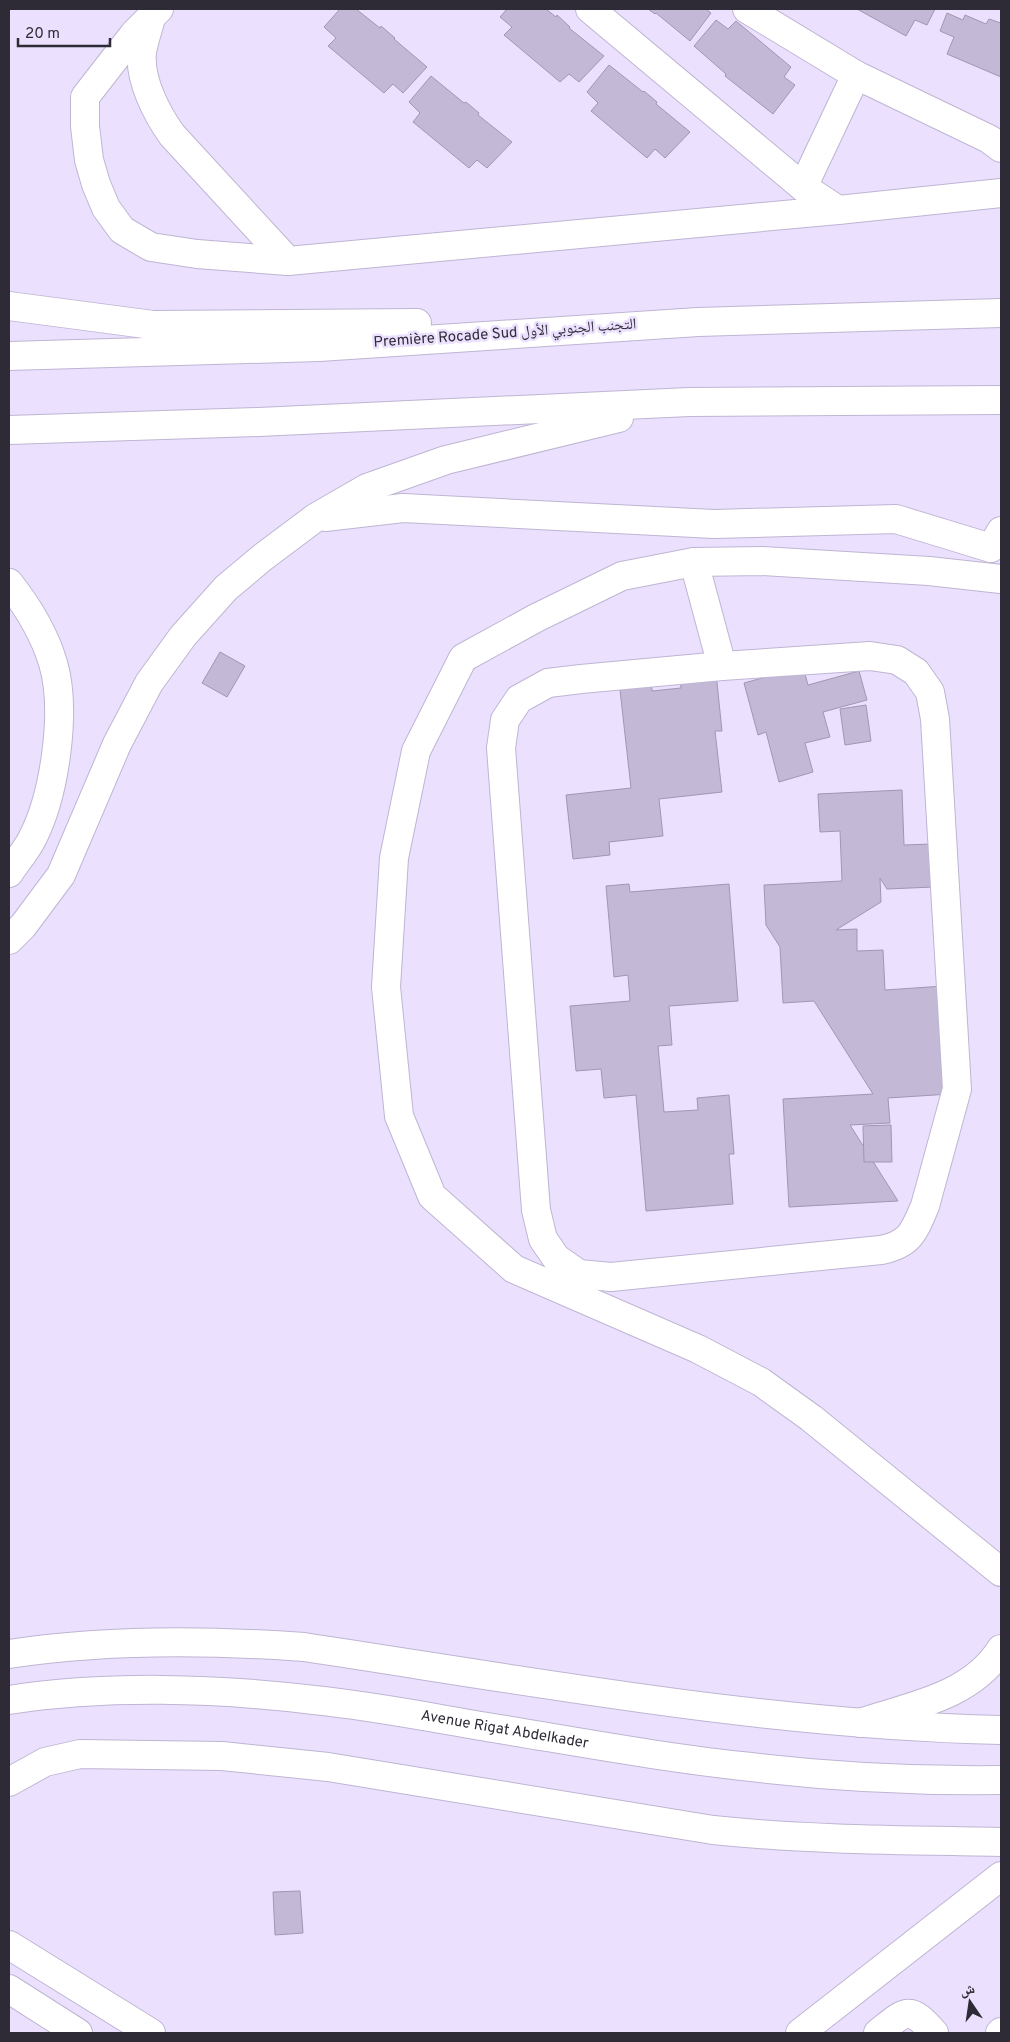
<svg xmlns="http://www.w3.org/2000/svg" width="1010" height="2042" font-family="Overpass,'Noto Naskh Arabic',sans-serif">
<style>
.building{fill:#c3b9d6;stroke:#a197b3}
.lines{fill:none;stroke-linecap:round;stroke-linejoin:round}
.street-casing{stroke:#bfb5d2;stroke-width:30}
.secondary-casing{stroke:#bfb5d2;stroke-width:30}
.highway-casing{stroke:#bfb5d2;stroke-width:30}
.street{stroke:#fff;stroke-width:28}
.secondary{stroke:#fff;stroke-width:28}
.highway{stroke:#fff;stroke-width:28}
.labels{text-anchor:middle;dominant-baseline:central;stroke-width:5;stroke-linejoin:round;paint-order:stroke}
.street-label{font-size:15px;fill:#2f2b36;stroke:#ebe1ff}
</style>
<rect width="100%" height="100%" fill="#ebe1ff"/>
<g class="building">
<polygon points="340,9 356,9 380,28 381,26 395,38 394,39 427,67 403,93 393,84 384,93 328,46 336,38 324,27"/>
<polygon points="507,9 546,9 556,17 557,15 570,27 569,28 604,56 579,82 569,74 560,82 504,35 512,27 500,17"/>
<polygon points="648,9 706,9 711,13 690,41 656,13 655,14"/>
<polygon points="857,9 935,9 927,25 915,20 906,36"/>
<polygon points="947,13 963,20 965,15 986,24 989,19 1001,23 1001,77 947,54 954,37 940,31"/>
<polygon points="716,20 728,29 736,21 791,67 784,77 795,85 773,114 725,76 726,74 694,46"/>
<polygon points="609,65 643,92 644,91 657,102 656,104 690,132 665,158 655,149 647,158 591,111 598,103 587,92"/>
<polygon points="431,76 464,103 466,102 479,113 478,115 512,142 487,168 477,160 469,168 413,122 420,113 409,102"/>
<polygon points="220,652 245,666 227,697 202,683"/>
<polygon points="803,667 808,685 859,671 867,700 823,712 830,737 805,743 813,772 779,782 766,732 758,735 744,683"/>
<polygon points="716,673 722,731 715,731 722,792 659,799 663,836 609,842 610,855 573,859 566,795 631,788 619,681 651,678 652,691 681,688 680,676"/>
<polygon points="866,705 871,741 845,745 840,709"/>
<polygon points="902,790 904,845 931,844 934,887 887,889 880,878 881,902 836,930 857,929 857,951 883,950 885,990 944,986 950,1094 888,1098 890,1123 850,1125 898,1201 789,1207 783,1099 873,1094 814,1001 783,1003 780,947 766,925 764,885 842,881 840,831 820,832 818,794"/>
<polygon points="629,884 630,892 729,884 738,1001 669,1006 672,1045 658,1046 664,1112 698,1110 697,1098 729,1095 734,1154 729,1154 733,1204 646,1211 636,1095 604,1098 601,1069 576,1071 570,1006 630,1001 628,975 614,977 606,886"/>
<polygon points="891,1125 892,1162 864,1162 863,1126"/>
<polygon points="300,1891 303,1933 275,1935 273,1892"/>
</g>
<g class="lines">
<defs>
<g id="street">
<polyline points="159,9 134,34 85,97 85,126 89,160 96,184 106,208 122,230 151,247 197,254 288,261 838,210 1001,193"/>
<polyline points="590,9 803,187 838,210"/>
<polyline points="747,9 856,75 989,139 1001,148"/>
<path d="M151,18C148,29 144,41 142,52C139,80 157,114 172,135L288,261"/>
<polyline points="803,187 856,75"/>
<polyline points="694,562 722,666"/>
<polyline points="1001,579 929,571 762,561 694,562 622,576 536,618 463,658 416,751 394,858 386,987 399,1116 432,1196 514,1269 698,1349 761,1382 811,1418 1001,1572"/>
<path d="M870,656L897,660L916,672L930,692L935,719L957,1089L925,1206C914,1232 910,1244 881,1250L611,1277L579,1274L556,1258L543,1239L536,1210L501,748L505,720L519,699L548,683L581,679L722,666Z"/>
<path d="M860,1723C910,1706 971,1697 1001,1649"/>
<path d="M9,1782L45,1762L80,1754L222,1756L328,1767L713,1830C809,1840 905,1840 1001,1842"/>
<polyline points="9,1945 151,2033"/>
<polyline points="9,1989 78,2033"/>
<polyline points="800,2033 1001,1876"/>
<path d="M878,2033C906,2011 909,2004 934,2033"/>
<polyline points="1000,2033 1001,2032"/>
</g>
<g id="secondary">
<path d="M9,1654C107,1639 206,1640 304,1647C536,1682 767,1725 1001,1730"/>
<path id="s1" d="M9,1700C106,1685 216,1688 314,1700C374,1706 433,1718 493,1728C579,1742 664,1758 751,1767C834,1777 918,1781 1001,1780"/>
</g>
<g id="highway">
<polyline points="9,306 153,325 417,323"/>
<polyline points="9,356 319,347 698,322 1001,313"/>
<polyline points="9,430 259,422 689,402 1001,400"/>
<polyline points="325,517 403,508 714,524 896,519 991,548 1001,531"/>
<path d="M9,583C28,607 44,633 53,663C67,710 55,795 32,839C26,851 16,862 9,873"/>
<polyline points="9,940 23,926 61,875 117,744 149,683 183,636 226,588 263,557 315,518 367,488 446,460 619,418"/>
</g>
</defs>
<use href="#street" class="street-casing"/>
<use href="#secondary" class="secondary-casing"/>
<use href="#highway" class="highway-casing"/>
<use href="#street" class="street"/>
<use href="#secondary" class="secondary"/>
<use href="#highway" class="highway"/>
</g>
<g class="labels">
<g class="street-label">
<text transform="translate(505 334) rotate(-4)">Première Rocade Sud التجنب الجنوبي الأول</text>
<text stroke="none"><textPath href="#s1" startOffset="499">Avenue Rigat Abdelkader</textPath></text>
</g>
</g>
<rect width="1010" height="2042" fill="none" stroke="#2f2b36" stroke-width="20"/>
<g transform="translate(970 2002) rotate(347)" stroke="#ebe1ff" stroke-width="4" paint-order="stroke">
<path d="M0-4L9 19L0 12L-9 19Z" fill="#2f2b36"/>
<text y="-8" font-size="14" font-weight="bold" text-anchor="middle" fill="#2f2b36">ش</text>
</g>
<path d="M18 38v8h92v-8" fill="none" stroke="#2f2b36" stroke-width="2.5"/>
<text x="25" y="38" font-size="15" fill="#2f2b36" stroke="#ebe1ff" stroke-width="4" paint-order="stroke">20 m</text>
</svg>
